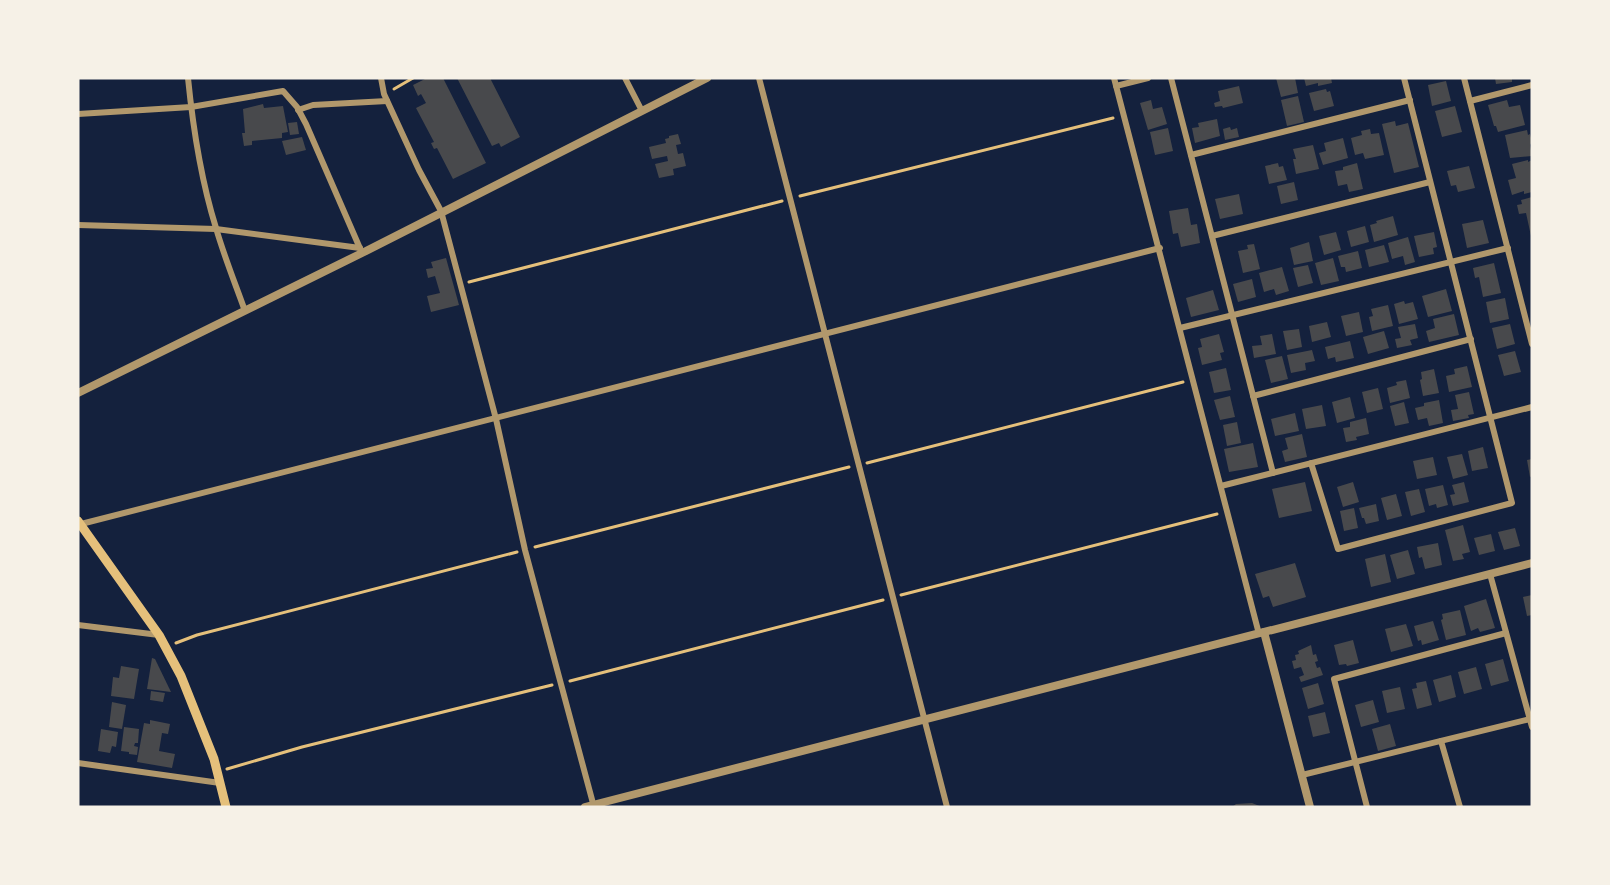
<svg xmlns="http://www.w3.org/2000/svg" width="1610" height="885" font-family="'PT Sans Narrow',sans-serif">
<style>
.building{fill:#48494c}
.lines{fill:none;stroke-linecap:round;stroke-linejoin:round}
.path{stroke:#e5c07b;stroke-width:3}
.minor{stroke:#b1986c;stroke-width:6}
.tertiary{stroke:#b1986c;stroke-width:8}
.primary{stroke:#e5c07b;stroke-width:9}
</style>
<rect width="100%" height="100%" fill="#14213d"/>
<g class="building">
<polygon points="427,78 443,78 486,163 453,179 437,148 434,149 431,143 434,142 416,108 426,103 421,94 418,96 413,85"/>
<polygon points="457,78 490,78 520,137 501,147 499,143 492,146"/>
<polygon points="1276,78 1295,78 1298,93 1281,97"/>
<polygon points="1304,78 1331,78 1332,83 1318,86 1318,83 1306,86"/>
<polygon points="1495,78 1512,78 1512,82 1496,84"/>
<polygon points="1446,81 1451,101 1432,106 1428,85"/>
<polygon points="1239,86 1243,103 1223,108 1222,106 1215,107 1214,103 1220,101 1218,91"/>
<polygon points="1326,89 1327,92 1330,91 1334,106 1314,111 1309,93"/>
<polygon points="1298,96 1304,122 1287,126 1281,100"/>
<polygon points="1151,100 1153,109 1162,107 1167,124 1148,130 1140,103"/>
<polygon points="1507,100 1509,107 1520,105 1525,125 1498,132 1496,126 1494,126 1488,105"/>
<polygon points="263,104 264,108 283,106 288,132 282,133 282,138 252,141 252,145 244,146 242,133 245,133 243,109"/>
<polygon points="1455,106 1462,132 1442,137 1435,111"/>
<polygon points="1217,119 1220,136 1195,143 1192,128 1199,127 1198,123"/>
<polygon points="1395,121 1396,126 1408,123 1419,167 1394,173 1382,124"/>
<polygon points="297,122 299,134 290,135 288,123"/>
<polygon points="1230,127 1231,130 1237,128 1239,137 1225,140 1223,129"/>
<polygon points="1168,128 1173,151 1155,155 1150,132"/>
<polygon points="1370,129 1371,134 1379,133 1384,155 1365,159 1363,153 1355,155 1351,138 1362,135 1361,131"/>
<polygon points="1527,130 1528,135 1530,134 1532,142 1530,145 1532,156 1510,158 1505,135"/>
<polygon points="678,134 681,144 676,145 678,154 683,153 686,166 673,169 674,175 659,178 655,164 668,161 667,156 652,159 649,147 666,143 665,139 669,138 669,136"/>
<polygon points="302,137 306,150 286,155 282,141"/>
<polygon points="1343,138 1348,158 1323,165 1319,153 1326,151 1324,143"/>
<polygon points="1313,145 1319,169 1296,174 1293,159 1296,159 1293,149"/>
<polygon points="1528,160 1528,162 1532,160 1532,192 1524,194 1524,191 1512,195 1508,180 1516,178 1512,164"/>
<polygon points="1278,163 1279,167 1283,166 1287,180 1269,184 1265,166"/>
<polygon points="1357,163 1363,189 1349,192 1347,184 1338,186 1335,171 1343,170 1343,167"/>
<polygon points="1469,166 1475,188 1458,192 1456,185 1451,186 1447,171"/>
<polygon points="1294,182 1298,200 1281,204 1277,186"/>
<polygon points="1239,194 1243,214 1220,219 1215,199"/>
<polygon points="1532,197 1532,236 1531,236 1526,213 1519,214 1517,205 1522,204 1521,200"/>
<polygon points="1188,208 1191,225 1197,224 1200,243 1181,247 1178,233 1173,234 1169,211"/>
<polygon points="1393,216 1398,235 1374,242 1370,225 1377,223 1376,221"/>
<polygon points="1483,220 1489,243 1467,248 1462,224"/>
<polygon points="1365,226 1369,242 1351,247 1347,231"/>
<polygon points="1336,232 1341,250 1324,255 1319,236"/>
<polygon points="1434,232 1437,247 1433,248 1434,254 1419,257 1414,236"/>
<polygon points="1408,237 1415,262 1405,265 1403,256 1392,259 1388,243"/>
<polygon points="1309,242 1313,261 1294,265 1290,248"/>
<polygon points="1254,244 1260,269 1243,273 1238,251 1248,249 1247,245"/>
<polygon points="1384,245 1389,262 1369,267 1365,250"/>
<polygon points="1358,251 1362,268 1346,272 1345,267 1341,267 1338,256"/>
<polygon points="446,258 459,305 431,312 427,296 440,293 435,276 428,278 426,269 433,268 431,262"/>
<polygon points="1333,258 1339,281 1321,285 1315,263"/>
<polygon points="1494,263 1501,293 1483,297 1479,277 1475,278 1473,268"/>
<polygon points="1308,265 1313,283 1298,287 1293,268"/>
<polygon points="1282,267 1289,291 1276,295 1274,289 1264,292 1259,273"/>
<polygon points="1252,279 1256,297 1238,302 1233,284"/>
<polygon points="1446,289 1452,311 1428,317 1422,296"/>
<polygon points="1213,290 1219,310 1191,317 1186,298"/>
<polygon points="1505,298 1509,319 1490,323 1486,302"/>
<polygon points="1404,301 1405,304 1413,302 1418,319 1399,324 1394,304"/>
<polygon points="1388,305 1393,326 1372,331 1369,317 1373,316 1371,309"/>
<polygon points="1359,312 1363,332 1346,336 1341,316"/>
<polygon points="1454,314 1459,335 1429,342 1426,331 1435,328 1433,319"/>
<polygon points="1327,322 1331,337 1312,342 1309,326"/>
<polygon points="1415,324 1418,338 1410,340 1412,345 1397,348 1395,339 1401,338 1398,327"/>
<polygon points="1510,324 1515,344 1497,349 1492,328"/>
<polygon points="1299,329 1302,347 1287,350 1283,331"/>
<polygon points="1384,331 1389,348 1368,354 1363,337"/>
<polygon points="1219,334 1224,352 1220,353 1222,360 1202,365 1198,348 1202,347 1200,339"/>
<polygon points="1272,334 1276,354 1254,358 1252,346 1262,345 1260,336"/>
<polygon points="1350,341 1354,358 1336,362 1335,357 1328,359 1325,347"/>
<polygon points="1312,350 1315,361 1305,363 1306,370 1291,373 1287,355"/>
<polygon points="1515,351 1521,372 1504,376 1498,355"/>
<polygon points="1282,356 1288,379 1271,383 1265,360"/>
<polygon points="1467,366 1472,387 1449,392 1446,376 1455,374 1454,369"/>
<polygon points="1226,368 1231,390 1214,393 1209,372"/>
<polygon points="1434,369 1439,393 1423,396 1420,380 1422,379 1421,372"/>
<polygon points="1406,380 1410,398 1390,403 1387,388 1397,385 1396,382"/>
<polygon points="1378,388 1383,409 1367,413 1362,392"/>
<polygon points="1469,392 1474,414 1468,415 1469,418 1453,421 1451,410 1458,409 1455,395"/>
<polygon points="1230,396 1235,417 1220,420 1214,400"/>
<polygon points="1350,397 1355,418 1337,423 1332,402"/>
<polygon points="1439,400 1443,423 1429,426 1427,418 1418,420 1415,408 1424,406 1424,403"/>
<polygon points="1404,402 1409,423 1395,426 1390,406"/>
<polygon points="1322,405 1326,426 1306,429 1302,409"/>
<polygon points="1295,413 1299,431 1275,436 1271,419"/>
<polygon points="1366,418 1369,434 1356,437 1357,440 1346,442 1343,428 1350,427 1350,422"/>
<polygon points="1237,422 1241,443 1227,446 1223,425"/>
<polygon points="1302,434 1307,457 1285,462 1282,451 1288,449 1285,438"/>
<polygon points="1253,443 1258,467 1229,472 1224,449"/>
<polygon points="1483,447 1488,468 1472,471 1468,451"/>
<polygon points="1462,454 1468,475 1453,479 1447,457"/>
<polygon points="1433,457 1437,475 1417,479 1413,461"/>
<polygon points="1532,459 1532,476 1530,477 1527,460"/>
<polygon points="1305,482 1312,511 1279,518 1272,489"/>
<polygon points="1353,482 1359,502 1343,507 1337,487"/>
<polygon points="1464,482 1469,502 1453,506 1450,495 1455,494 1452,485"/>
<polygon points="1443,485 1448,505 1437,508 1436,504 1429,506 1425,489"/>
<polygon points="1419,489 1425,512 1411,516 1405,492"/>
<polygon points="1396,494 1402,516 1387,520 1381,498"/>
<polygon points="1376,504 1379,521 1366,524 1364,518 1362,518 1359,508"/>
<polygon points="1354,508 1358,528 1344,531 1340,511"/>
<polygon points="1463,525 1470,552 1462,554 1464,559 1453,561 1445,530"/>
<polygon points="1515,528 1520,546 1504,550 1498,532"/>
<polygon points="1491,534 1495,551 1479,555 1474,538"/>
<polygon points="1438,543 1442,565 1425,569 1422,557 1419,558 1417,547"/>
<polygon points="1408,550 1415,574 1397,579 1390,555"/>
<polygon points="1385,554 1391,582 1371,587 1365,559"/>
<polygon points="1295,563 1306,597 1273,607 1269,596 1263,598 1255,574"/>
<polygon points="1532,595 1532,615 1527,616 1523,597"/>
<polygon points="1486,599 1495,628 1480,632 1478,628 1471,631 1464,606"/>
<polygon points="1460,610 1466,635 1446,640 1441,620 1443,619 1442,614"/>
<polygon points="1433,621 1439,640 1422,645 1421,640 1418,641 1414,626"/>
<polygon points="1406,624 1413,646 1391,652 1385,629"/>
<polygon points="1353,640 1359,663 1347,666 1346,664 1339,665 1334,645"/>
<polygon points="1311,645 1313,655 1316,654 1318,661 1315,662 1317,668 1320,667 1323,675 1301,682 1299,677 1304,675 1301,667 1294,669 1292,661 1296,660 1295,655 1299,654 1298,651"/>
<polygon points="152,658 155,659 171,692 147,689"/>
<polygon points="1503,659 1509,681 1491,686 1485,664"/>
<polygon points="121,666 139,669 134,699 111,696 113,677 119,678"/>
<polygon points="1476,667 1482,689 1464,694 1458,672"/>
<polygon points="1451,675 1456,697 1439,702 1433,680"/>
<polygon points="1426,681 1432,705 1417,709 1412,689 1417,688 1416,683"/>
<polygon points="1318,683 1324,704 1308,709 1302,688"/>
<polygon points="1400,687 1405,709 1387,713 1382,691"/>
<polygon points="151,691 165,693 163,702 150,700"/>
<polygon points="1373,700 1379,722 1361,727 1355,705"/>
<polygon points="112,702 126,705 122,729 109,727"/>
<polygon points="1325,712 1330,733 1313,737 1308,716"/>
<polygon points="150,720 170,724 168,734 162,733 159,751 175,754 172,768 137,762 144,723 150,724"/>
<polygon points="1390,724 1396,746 1378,751 1372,729"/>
<polygon points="124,727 139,729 138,743 135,743 134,746 138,747 137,755 129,754 129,752 121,751"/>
<polygon points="101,729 118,732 116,747 112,746 110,753 98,751"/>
<polygon points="1252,803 1262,807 1232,807 1236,804"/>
</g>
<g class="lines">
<g class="path">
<polyline points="394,89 413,78"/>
<polyline points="800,196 1113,118"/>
<polyline points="469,282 782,201"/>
<polyline points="867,463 1183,382"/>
<polyline points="535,547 849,467"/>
<polyline points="901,595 1217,514"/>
<polyline points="176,643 197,635 517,552"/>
<polyline points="570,681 883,600"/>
<polyline points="227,769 302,747 552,685"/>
</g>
<g class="minor">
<path d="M188,78C193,128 201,180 216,228C224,256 235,283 245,311"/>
<polyline points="381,78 384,94 419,170 441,211 496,419 525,550 594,807"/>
<polyline points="625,78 642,111"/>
<polyline points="759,78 947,807"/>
<polyline points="1114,78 1259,634"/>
<polyline points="1171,78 1273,473"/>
<polyline points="1464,78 1532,344"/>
<polyline points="1116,86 1148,78"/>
<polyline points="1470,101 1532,85"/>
<polyline points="298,110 313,105 387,101"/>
<polyline points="78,114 191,107 283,91 297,107 306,124 362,253"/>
<polyline points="1191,155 1410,100"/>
<polyline points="78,225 216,229 360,248"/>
<polyline points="1212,236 1430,182"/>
<polyline points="1180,328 1508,248"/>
<polyline points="1253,396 1471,339"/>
<polyline points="1311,463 1338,549 1512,503 1404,78"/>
<polyline points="1221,486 1532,407"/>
<polyline points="81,524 1160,248"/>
<polyline points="1490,574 1532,727"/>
<polyline points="78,625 159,635"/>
<polyline points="1441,741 1460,807"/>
<polyline points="78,763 220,783"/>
<polyline points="1302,775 1530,719"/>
<polyline points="1367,807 1334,679 1506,633"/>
</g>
<g class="tertiary">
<polyline points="78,393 362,253 707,78"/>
<polyline points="1264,632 1310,807"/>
<polyline points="585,807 1532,563"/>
</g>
<polyline class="primary" points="78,521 159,635 181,676 214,759 226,807"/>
</g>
<rect width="1610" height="885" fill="none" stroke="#f6f1e7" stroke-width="159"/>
</svg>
